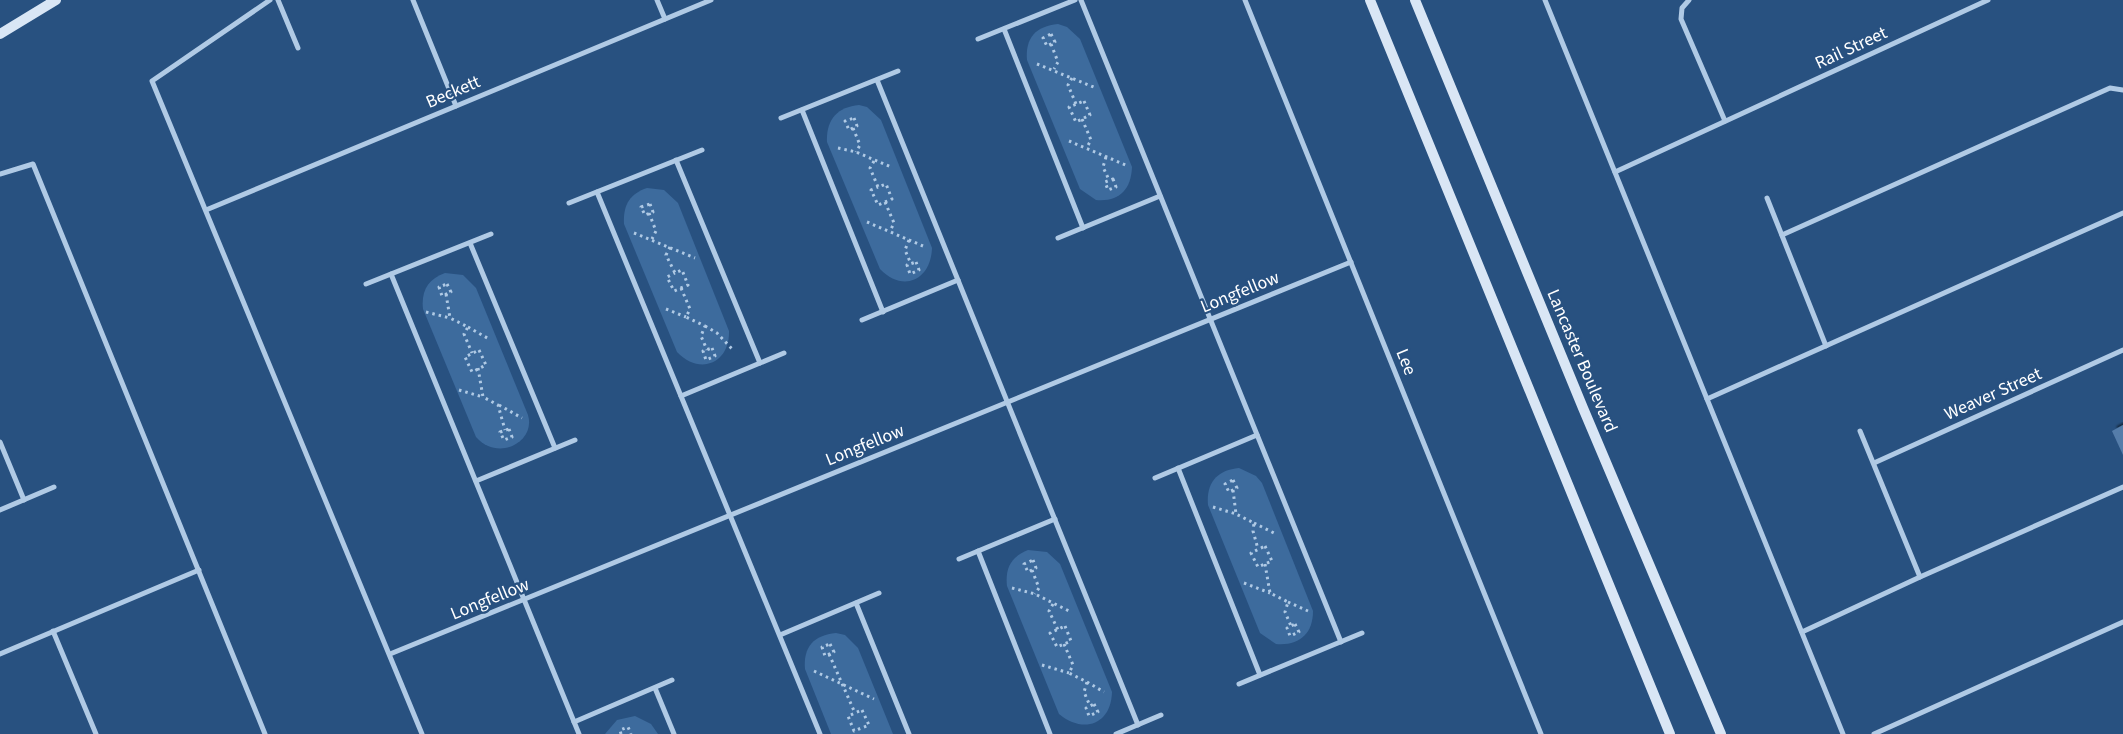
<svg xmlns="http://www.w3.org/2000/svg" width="2123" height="734" font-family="'Source Sans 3',sans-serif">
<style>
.green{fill:#3d6b9d}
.building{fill:#557daa;filter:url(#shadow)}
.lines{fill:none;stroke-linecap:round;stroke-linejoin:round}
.path{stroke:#b0cae5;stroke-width:3;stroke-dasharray:2.5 4;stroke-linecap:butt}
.minor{stroke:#b0cae5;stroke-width:5}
.secondary{stroke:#d9e6f5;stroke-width:10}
.labels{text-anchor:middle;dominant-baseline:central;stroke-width:4.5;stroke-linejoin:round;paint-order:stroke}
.street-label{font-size:18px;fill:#fff;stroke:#285180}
</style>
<defs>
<filter id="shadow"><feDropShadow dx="4.5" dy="-4.5" stdDeviation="1" flood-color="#0009"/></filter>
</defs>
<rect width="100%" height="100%" fill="#285180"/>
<g class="green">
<path d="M1058,24L1067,27L1080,39L1132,167C1131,190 1119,202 1096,200L1080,189L1027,60C1025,38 1036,26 1058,24Z"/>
<path d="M859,105L867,107L881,120L932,248C931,280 903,293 880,269L827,142C826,120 837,107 859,105Z"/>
<path d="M647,188L664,190L678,203L729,331C730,363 700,376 677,352L624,224C623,206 629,194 647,188Z"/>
<path d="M445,273L463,275L476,288L528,415C536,442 498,462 476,437L423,309C421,291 428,279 445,273Z"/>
<path d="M1239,468L1256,476L1262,483L1313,611C1313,634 1299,646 1276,644L1260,633L1208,505C1206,483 1217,470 1239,468Z"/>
<path d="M1028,550L1047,552L1060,564L1112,692C1111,725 1083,734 1059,714L1007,586C1005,568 1011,557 1028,550Z"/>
<path d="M836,633L845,635L858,648L893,734H831L805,669C803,647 814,635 836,633Z"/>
<polygon points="635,716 651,724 658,734 605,734 617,720"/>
</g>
<polygon class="building" points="2123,425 2123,455 2112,431"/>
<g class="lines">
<g class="path">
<polygon points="1051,34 1055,42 1047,46 1043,38"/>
<polyline points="1051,44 1058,62 1054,69"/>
<polyline points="1037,64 1096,88"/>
<polyline points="1072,78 1068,85 1076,104"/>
<polygon points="1084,101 1090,115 1076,122 1069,107"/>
<polygon points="854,118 857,126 849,130 845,121"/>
<polyline points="1082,119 1091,140 1087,147"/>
<polyline points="853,128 860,145 856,152"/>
<polyline points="1069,141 1128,166"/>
<polyline points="838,148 856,152 891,167"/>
<polyline points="1106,157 1103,167 1109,180"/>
<polyline points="874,161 870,168 878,187 886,184 892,199 878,205 871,190 878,187"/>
<polygon points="1113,179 1116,187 1108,190 1105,182"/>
<polyline points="885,202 894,223 890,231"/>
<polygon points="650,204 653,212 645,215 641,207"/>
<polyline points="649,213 656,231 652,239"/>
<polyline points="867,222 923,246"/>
<polyline points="634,233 695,258"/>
<polyline points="909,240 905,250 911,264"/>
<polyline points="670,247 666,255 675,273 682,270 688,285 674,291 667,277 675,273"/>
<polygon points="916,262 919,270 910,274 907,265"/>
<polygon points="447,284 451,292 442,296 439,287"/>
<polyline points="681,288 690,309 686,317 705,326 701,336 707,350"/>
<polyline points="446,294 450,318 468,327 464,334 472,353"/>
<polyline points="666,309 686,317"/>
<polyline points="426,312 450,318"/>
<polyline points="705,326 717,333 733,350"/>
<polyline points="468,327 489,339"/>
<polygon points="712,348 715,356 706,360 703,351"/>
<polygon points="479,350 486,365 472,372 465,357"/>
<polyline points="478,368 483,397 498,405 505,430"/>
<polyline points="459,390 483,397"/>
<polyline points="499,405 522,418"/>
<polygon points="509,429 512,437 504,440 500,432"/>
<polygon points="1233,480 1237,488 1229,492 1225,484"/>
<polyline points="1233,490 1236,514 1254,523 1253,531 1258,549"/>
<polyline points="1213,507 1236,514"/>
<polyline points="1254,523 1276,534"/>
<polygon points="1265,546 1272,561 1258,567 1251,553"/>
<polygon points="1033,560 1036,568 1028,572 1024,564"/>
<polyline points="1265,564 1270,593 1288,602 1285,612 1291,626"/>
<polyline points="1032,570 1039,588 1035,594"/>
<polyline points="1244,583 1270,593"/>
<polyline points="1012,588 1035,594 1071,612"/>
<polyline points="1288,602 1308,611"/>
<polyline points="1053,604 1049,611 1058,630"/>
<polygon points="1295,624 1299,632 1290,636 1287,628"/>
<polygon points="1065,626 1071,641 1057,647 1050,633"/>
<polygon points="830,644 834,652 825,656 822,647"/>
<polyline points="1064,644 1073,665 1069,673 1087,682 1084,692 1090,706"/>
<polyline points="829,654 855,713"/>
<polyline points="1042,665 1069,673"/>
<polyline points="814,671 874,699"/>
<polyline points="1087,682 1104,692"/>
<polygon points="1094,704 1098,712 1089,716 1086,708"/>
<polygon points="862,710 869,725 854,731 848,716"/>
<polyline points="621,734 620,730 628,727 631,734"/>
</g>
<g class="minor">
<polyline points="270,0 152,81 422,734"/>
<polyline points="278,0 298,48"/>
<polyline points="413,0 456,106"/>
<polyline points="657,0 665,19"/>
<polyline points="1081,0 1341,642"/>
<polyline points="1245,0 1541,734"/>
<polyline points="1545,0 1843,734"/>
<polyline points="1689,0 1682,8 1681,19 1725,121"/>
<polyline points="1004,29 1083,228"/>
<polyline points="978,39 1075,0"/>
<polyline points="877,80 1138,725"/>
<polyline points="802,110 883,312"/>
<polyline points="781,118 898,71"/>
<polyline points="676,160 760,363"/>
<polyline points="1615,172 1988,0"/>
<polyline points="0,174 33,164 265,734"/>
<polyline points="597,192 820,734"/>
<polyline points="1767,198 1826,346"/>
<polyline points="569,203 702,150"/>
<polyline points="206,210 711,0"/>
<polyline points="1782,235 2110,88 2123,90"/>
<polyline points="1058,238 1160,196"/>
<polyline points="470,243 555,448"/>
<polyline points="391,274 579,734"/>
<polyline points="366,284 491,234"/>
<polyline points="862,320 958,280"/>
<polyline points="681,396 784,353"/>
<polyline points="1707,399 2123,213"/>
<polyline points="1860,431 1920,577"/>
<polyline points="0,442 24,500"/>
<polyline points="1874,463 2123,350"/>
<polyline points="1178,468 1260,675"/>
<polyline points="1155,478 1257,435"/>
<polyline points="476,481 575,440"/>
<polyline points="0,510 54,487"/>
<polyline points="978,551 1050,734"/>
<polyline points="959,559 1055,519"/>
<polyline points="856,603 909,734"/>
<polyline points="53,631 96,734"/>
<polyline points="1802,632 1920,577 2123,487"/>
<polyline points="780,635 879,593"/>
<polyline points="0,654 199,570"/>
<polyline points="390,654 1351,262"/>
<polyline points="1239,684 1362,633"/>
<polyline points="655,688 674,734"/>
<polyline points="574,722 672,680"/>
<polyline points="1116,734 1161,715"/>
<polyline points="1874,734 2123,622"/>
</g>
<g class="secondary">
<polyline points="1370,0 1670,734"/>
<polyline points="1415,0 1583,408 1721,734"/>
<polyline points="0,34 56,0"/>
</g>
</g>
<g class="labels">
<g class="street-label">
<text transform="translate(1851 48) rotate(-25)">Rail Street</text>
<text transform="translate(453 92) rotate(-23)">Beckett</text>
<text transform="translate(1240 292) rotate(-22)">Longfellow</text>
<text transform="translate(1582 361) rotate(67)">Lancaster Boulevard</text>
<text transform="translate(1406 362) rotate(68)">Lee</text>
<text transform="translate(1993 394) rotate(-24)">Weaver Street</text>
<text transform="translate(865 445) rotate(-22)">Longfellow</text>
<text transform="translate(490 599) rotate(-22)">Longfellow</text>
</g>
</g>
</svg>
